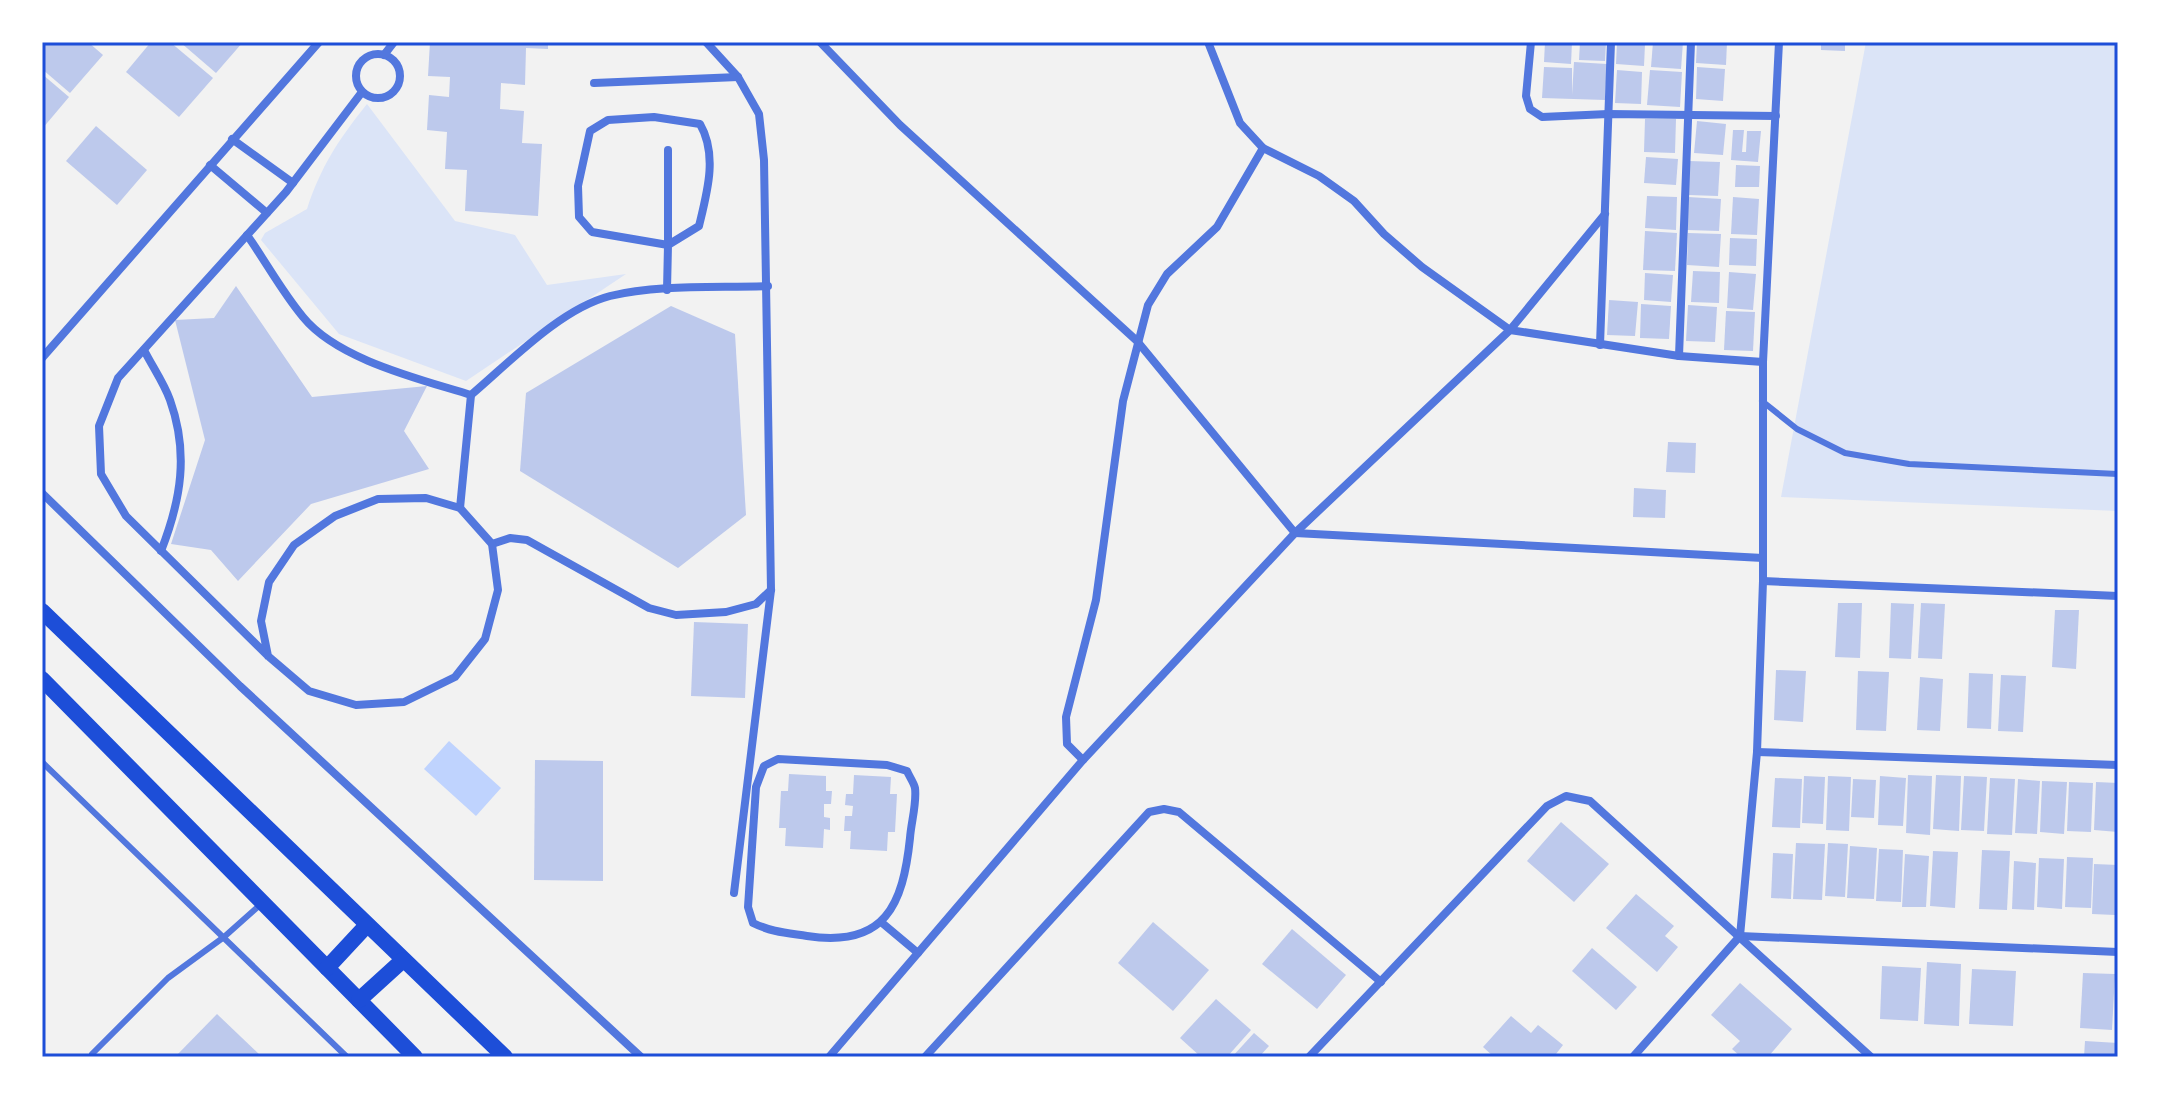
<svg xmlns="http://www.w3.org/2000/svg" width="2160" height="1099" font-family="Jost,sans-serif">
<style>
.green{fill:#dbe4f7}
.water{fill:#bfd3fe}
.building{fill:#bdc9ec}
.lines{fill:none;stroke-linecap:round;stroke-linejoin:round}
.service{stroke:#5277de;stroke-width:6}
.minor{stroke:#5277de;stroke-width:8}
.secondary{stroke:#1d4ed8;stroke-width:16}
.neatline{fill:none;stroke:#1d4ed8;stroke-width:3}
</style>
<rect width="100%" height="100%" fill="#f2f2f2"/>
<g class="green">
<polygon points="1866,42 2118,42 2118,511 1781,497"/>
<path d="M367,104L455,221L515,235L547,285L626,274L466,381L339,334L261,240L265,233L307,209C321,166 339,139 367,104Z"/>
</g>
<polygon class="water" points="449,741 501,788 476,816 424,769"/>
<g class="building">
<polygon points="42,42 88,42 103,55 70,93 42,69"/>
<polygon points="151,42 170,42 213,78 179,117 126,72"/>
<polygon points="180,42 243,42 216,73"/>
<polygon points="430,42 548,42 548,49 526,48 525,85 501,83 500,109 524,111 522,143 542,144 538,216 465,211 467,170 445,169 447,132 427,130 429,95 449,97 450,77 428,76"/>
<polygon points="1545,42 1572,42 1571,64 1544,62"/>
<polygon points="1580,42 1606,42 1605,61 1579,60"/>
<polygon points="1617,42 1645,44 1644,66 1616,64"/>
<polygon points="1653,42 1683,42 1681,69 1651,67"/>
<polygon points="1697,42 1727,42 1726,65 1696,63"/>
<polygon points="1821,42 1845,42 1845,51 1821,50"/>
<polygon points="1574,62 1607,64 1605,100 1542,98 1544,67 1572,68 1572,95"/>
<polygon points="1697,67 1725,69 1723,101 1696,99"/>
<polygon points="1617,70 1642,72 1641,104 1615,103"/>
<polygon points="1650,70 1682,72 1680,107 1647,105"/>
<polygon points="42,74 69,97 42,129"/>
<polygon points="1645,119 1676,119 1675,153 1644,152"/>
<polygon points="1697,121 1726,124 1723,155 1694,153"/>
<polygon points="96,126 147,170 117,205 66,161"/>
<polygon points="1733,130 1744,130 1742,152 1746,152 1747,131 1761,131 1758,162 1731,160"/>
<polygon points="1646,157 1678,159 1676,185 1644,183"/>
<polygon points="1689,161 1720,162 1718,196 1688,195"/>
<polygon points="1736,165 1760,166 1759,187 1735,187"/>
<polygon points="1647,196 1677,197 1676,230 1645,228"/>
<polygon points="1688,197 1721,199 1719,231 1687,230"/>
<polygon points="1733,197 1759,199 1757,235 1731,234"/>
<polygon points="1645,231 1677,233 1675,271 1643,270"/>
<polygon points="1688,233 1721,234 1719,267 1687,265"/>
<polygon points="1730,238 1757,239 1756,266 1729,265"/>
<polygon points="1693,271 1720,272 1719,303 1691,302"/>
<polygon points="1729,272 1756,274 1753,310 1727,308"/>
<polygon points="1645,273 1673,275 1671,302 1644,300"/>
<polygon points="236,286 312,397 427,386 404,431 429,469 311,504 238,581 211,550 171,544 205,440 175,320 214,318"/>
<polygon points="1609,300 1638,302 1635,336 1607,335"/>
<polygon points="1641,304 1671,306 1669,339 1640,338"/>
<polygon points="1688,305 1717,307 1715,342 1686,341"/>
<polygon points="671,306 735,334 746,515 678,568 520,471 526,393"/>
<polygon points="1726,311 1755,312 1753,351 1724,350"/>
<polygon points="1668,442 1696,443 1695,473 1666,472"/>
<polygon points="1634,488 1666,490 1665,518 1633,517"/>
<polygon points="1838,603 1862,603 1860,658 1835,657"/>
<polygon points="1891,603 1914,604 1911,659 1889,658"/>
<polygon points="1921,603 1945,604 1942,659 1918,658"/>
<polygon points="2055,610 2079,610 2076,669 2052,667"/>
<polygon points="694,622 748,624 745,698 691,696"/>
<polygon points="1776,670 1806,671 1803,722 1774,720"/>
<polygon points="1858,671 1889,672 1886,731 1856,730"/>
<polygon points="1969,673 1993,674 1991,729 1967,728"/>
<polygon points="2001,675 2026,676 2023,732 1998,731"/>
<polygon points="1920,677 1943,679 1940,731 1917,730"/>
<polygon points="535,760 603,761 603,881 534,880"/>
<polygon points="789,774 826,776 826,791 832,791 831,804 824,804 824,817 830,818 830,830 824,829 823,848 785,846 786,828 779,828 781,791 788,791"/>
<polygon points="854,775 891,777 890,794 897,794 895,832 888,832 887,851 850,849 851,831 844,831 845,816 852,816 853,806 845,805 846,794 853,794"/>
<polygon points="1908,775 1932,776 1930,835 1906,833"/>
<polygon points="1936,775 1961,776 1959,831 1933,829"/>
<polygon points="1804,776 1825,777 1823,824 1802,823"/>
<polygon points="1828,776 1851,777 1849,831 1826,830"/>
<polygon points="1880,776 1906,778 1903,826 1878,825"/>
<polygon points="1964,776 1987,777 1984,831 1961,830"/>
<polygon points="1775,778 1802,779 1800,828 1772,827"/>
<polygon points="1990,778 2015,779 2012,835 1987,834"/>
<polygon points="1853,779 1876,780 1874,818 1851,817"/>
<polygon points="2018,779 2040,781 2037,834 2015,833"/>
<polygon points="2042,781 2067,782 2064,834 2040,832"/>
<polygon points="2069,782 2093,783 2091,832 2067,831"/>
<polygon points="2096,782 2118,783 2118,832 2094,830"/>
<polygon points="1561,822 1609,864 1574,902 1527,861"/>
<polygon points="1796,843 1825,844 1822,900 1793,899"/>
<polygon points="1828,843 1848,844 1845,897 1825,896"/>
<polygon points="1850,846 1877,848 1874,899 1847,898"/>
<polygon points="1879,849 1903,850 1901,902 1876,901"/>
<polygon points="1982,850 2010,851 2007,910 1979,909"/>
<polygon points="1933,851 1958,852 1955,908 1930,906"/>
<polygon points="1773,853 1793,854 1791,899 1771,898"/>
<polygon points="1905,854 1929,856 1926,907 1902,907"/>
<polygon points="2067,857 2093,858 2091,908 2065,907"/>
<polygon points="2039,858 2064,859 2062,909 2037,907"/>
<polygon points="2014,861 2036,863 2034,910 2012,909"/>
<polygon points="2094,864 2118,865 2115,915 2092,914"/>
<polygon points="1636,894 1674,926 1665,936 1678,947 1657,972 1606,928"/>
<polygon points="1153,922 1209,970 1173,1011 1118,963"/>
<polygon points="1292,929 1346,975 1317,1009 1262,964"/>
<polygon points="1592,948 1637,987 1616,1010 1572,971"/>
<polygon points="1927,962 1961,964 1959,1026 1924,1024"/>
<polygon points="1882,966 1921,968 1918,1021 1880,1019"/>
<polygon points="1972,969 2016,971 2013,1026 1969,1024"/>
<polygon points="2083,973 2115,974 2112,1030 2080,1028"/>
<polygon points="1740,983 1792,1029 1768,1057 1741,1057 1732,1049 1740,1041 1711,1015"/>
<polygon points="1216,999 1251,1030 1227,1057 1201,1057 1180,1038"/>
<polygon points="217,1014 262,1057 175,1057"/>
<polygon points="1511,1016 1531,1033 1538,1025 1563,1045 1556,1054 1559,1057 1494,1057 1483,1047"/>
<polygon points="1254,1033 1269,1046 1259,1057 1232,1057"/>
<polygon points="2085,1041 2118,1043 2118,1057 2084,1057"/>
</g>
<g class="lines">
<g class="service">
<polyline points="1762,401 1797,429 1845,453 1909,464 2118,474"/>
<polyline points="42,762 347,1057"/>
<polyline points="95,1057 92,1054 168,978 224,937 260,905"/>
</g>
<g class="minor">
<polyline points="706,42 738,77 759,114 764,160 771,590 734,893"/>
<polyline points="820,42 900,125 1137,341 1295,533 1763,558"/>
<polyline points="1531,42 1526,96 1530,109 1542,117 1608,114 1776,116"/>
<circle cx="378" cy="76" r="22"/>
<polyline points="384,55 394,42"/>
<polyline points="594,83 738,77"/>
<polyline points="232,139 293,183"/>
<polyline points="1263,148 1319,176 1354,201 1384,234 1422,267 1510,330 1679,356 1763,362"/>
<polyline points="210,165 267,213"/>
<path d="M247,235C266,262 282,292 303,317C338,360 420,379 471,395C510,362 560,309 610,296C658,284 718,288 768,286"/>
<path d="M667,290L668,245L699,226C707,193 718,155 700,124L654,117L608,120L590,131L578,186L579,217L592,232L668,245V150"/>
<polyline points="1600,345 1611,42"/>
<path d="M144,350C152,366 164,383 170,400C189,453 181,500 161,551"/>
<polyline points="1679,356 1691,42"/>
<polyline points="42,358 319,42"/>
<polyline points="42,493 240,686 641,1057"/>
<polyline points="460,508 471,395"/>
<polyline points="492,544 510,538 527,540 649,608 676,615 726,612 756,604 771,590"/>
<polyline points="1763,581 2118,596"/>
<polyline points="268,656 261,621 269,582 294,545 335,516 378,499 426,498 460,508 492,544 498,590 485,639 455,677 404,702 356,705 309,691 268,656 126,516 101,474 99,426 118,378 286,192 362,92"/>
<polyline points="1757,752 2118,765"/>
<path d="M778,759L887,765L907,771C909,776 914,783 915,788C917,803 911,823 910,838C903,905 885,948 807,936C788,933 771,932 753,923L748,907L756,787L764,766Z"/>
<polyline points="1083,760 1067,744 1066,717 1096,600 1123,401 1148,305 1167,274 1217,227 1263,148 1240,123 1208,42"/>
<polyline points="881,922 918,953"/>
<polyline points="1740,936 2118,952"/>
<polyline points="829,1057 1083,760 1295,533 1510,330 1605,214"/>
<polyline points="925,1057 1149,812 1164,809 1179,812 1381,982"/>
<polyline points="1309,1057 1547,806 1566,796 1590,801 1871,1057"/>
<polyline points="1633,1057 1740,936 1757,752 1763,581 1763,362 1779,42"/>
</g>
<g class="secondary">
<polyline points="42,611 505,1057"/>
<polyline points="42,679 415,1057"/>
<polyline points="327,968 367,925"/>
<polyline points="359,1000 403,960"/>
</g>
</g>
<rect width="2160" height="1099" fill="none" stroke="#ffffff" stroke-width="88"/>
<rect x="44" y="44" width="2072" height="1011" class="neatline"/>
</svg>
